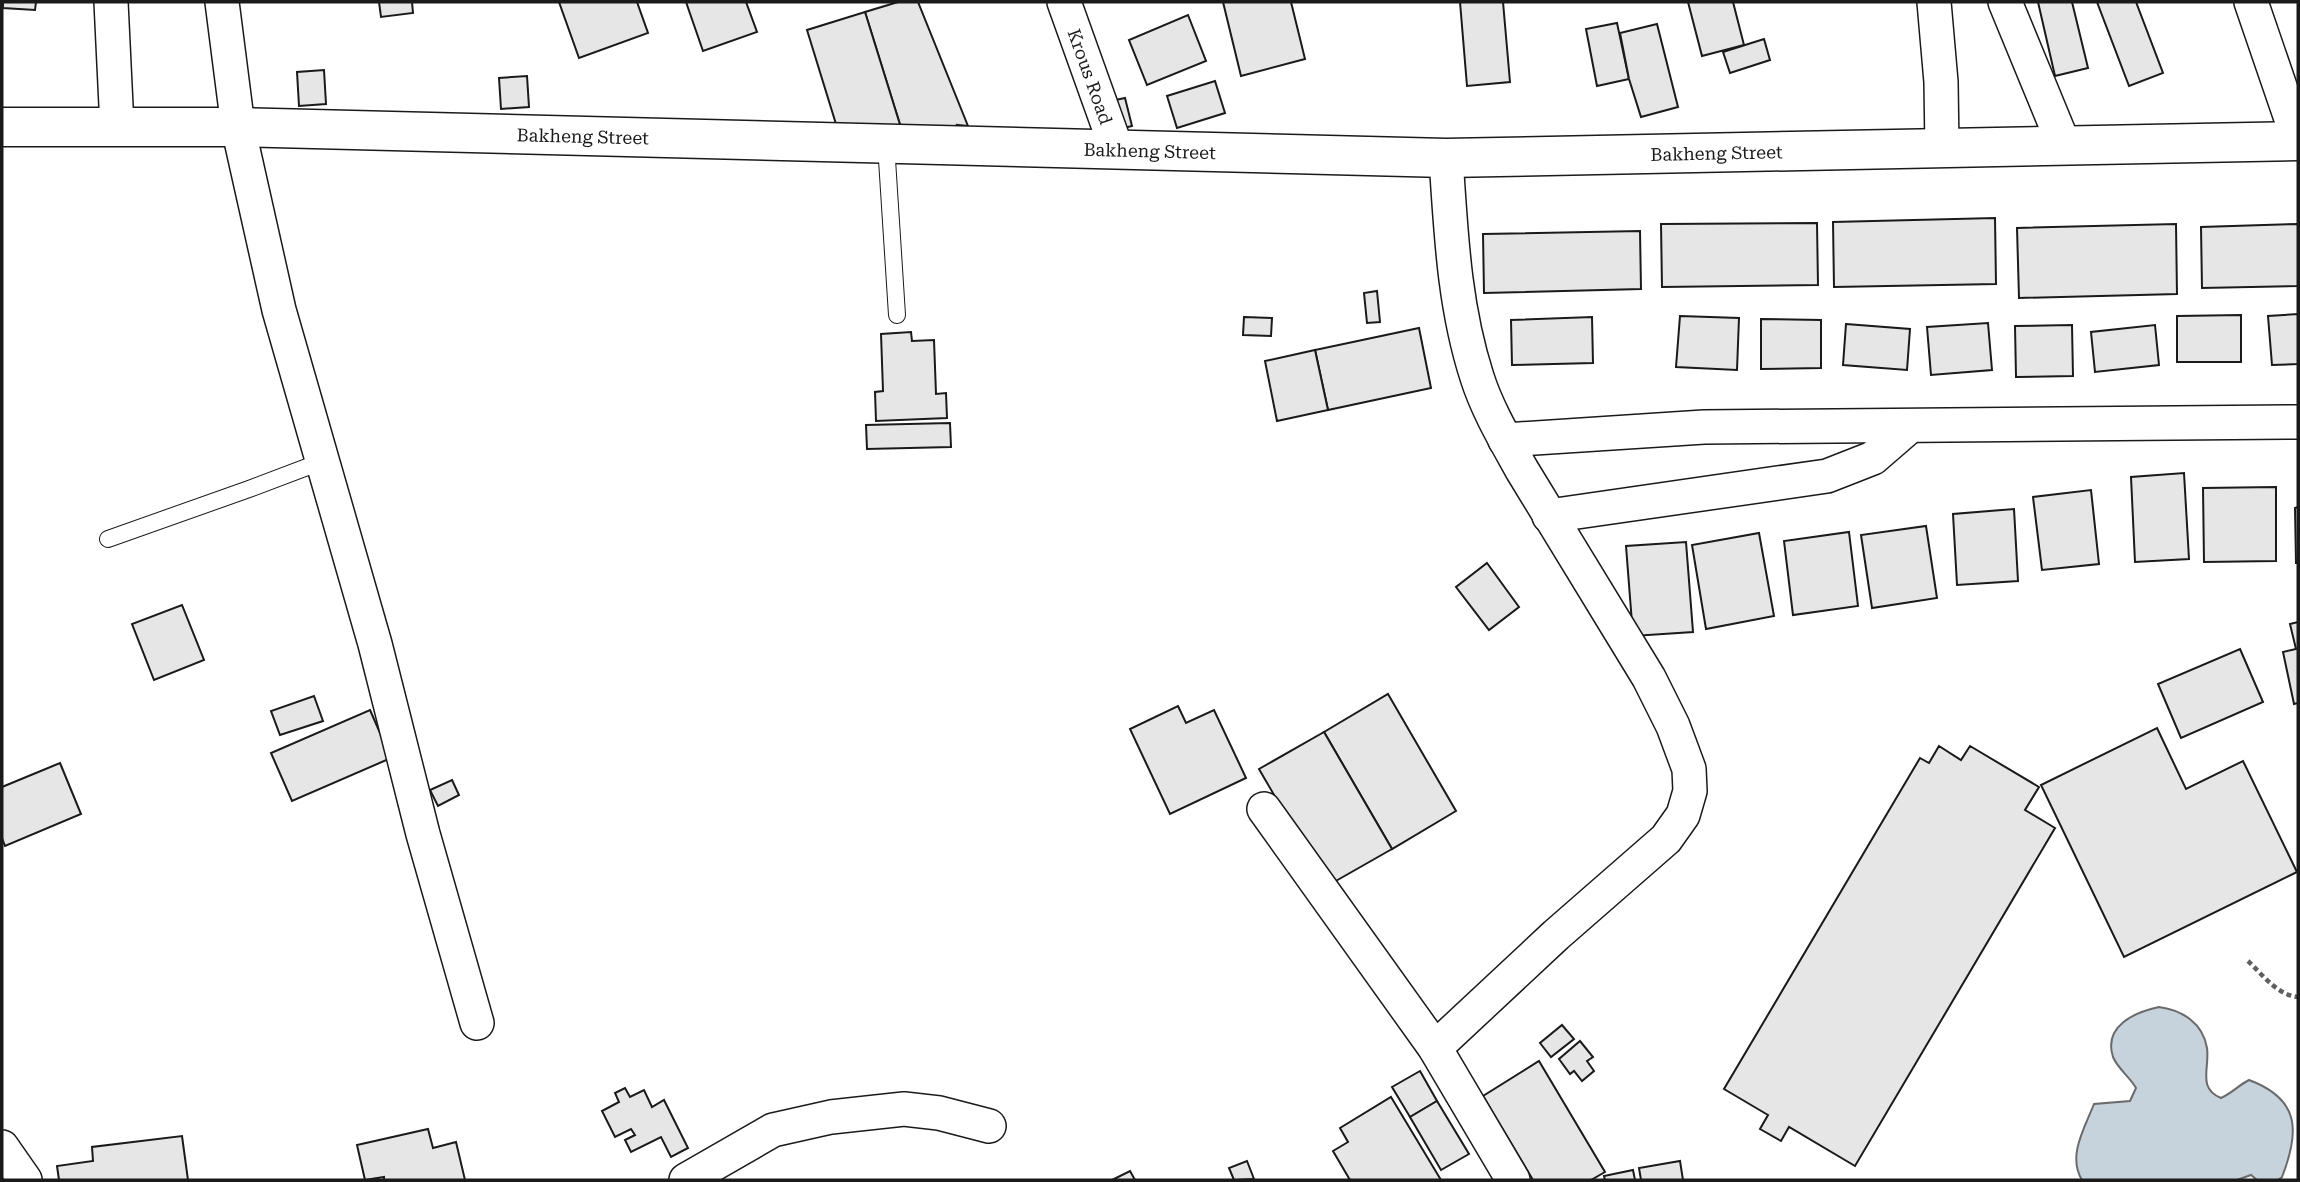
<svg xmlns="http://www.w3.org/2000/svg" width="2300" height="1182" font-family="'Roboto Serif',serif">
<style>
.water{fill:#c6d2dc;stroke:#6a6a6a;stroke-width:2}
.building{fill:#e6e6e6;stroke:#1a1a1a;stroke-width:2}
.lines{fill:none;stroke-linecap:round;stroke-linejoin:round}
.lane-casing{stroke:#1a1a1a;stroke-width:18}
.street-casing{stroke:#1a1a1a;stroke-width:36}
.secondary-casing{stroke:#1a1a1a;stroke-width:41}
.path{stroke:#5f5f5f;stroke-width:4.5;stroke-dasharray:5 3.5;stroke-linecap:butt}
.lane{stroke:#fff;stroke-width:16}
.street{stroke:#fff;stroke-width:33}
.secondary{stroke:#fff;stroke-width:38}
.labels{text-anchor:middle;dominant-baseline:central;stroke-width:5;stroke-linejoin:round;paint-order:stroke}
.street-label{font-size:18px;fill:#1a1a1a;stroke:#fff}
</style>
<rect width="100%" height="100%" fill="#fff"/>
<path class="water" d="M2159,1007C2182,1010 2203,1023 2207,1048C2210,1068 2197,1088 2221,1098C2232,1093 2239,1085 2249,1080C2300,1099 2300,1131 2282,1177L2278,1180H2257L2251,1175L2237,1180H2082C2067,1156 2085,1127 2094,1104L2130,1101L2136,1088C2130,1077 2118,1069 2113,1057C2103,1026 2135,1012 2159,1007Z"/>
<g class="building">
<polygon points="3,2 36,2 35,10 3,8"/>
<polygon points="379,2 412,2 413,13 381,17"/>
<polygon points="559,2 637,2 648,33 579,58"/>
<polygon points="686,2 746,2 757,32 703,51"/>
<polygon points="898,2 918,2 968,126 957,125 961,138 902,131 865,12"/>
<polygon points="1223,2 1291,2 1305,59 1241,76"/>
<polygon points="1460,2 1503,2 1510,82 1467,86"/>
<polygon points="1688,2 1733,2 1744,45 1702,56"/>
<polygon points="2038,2 2072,2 2088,68 2055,76"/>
<polygon points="2097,2 2136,2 2163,73 2129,86"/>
<polygon points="865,12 902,131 836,124 807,30"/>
<polygon points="1188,15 1206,61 1147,85 1129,40"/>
<polygon points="1617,23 1629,79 1597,86 1586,29"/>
<polygon points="1657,24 1678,107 1641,117 1629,79 1620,33"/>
<polygon points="1764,39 1770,60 1730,73 1723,52"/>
<polygon points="324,70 326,104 299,106 297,72"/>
<polygon points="527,76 529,107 501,109 499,78"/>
<polygon points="1215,81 1225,113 1177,128 1167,96"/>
<polygon points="1125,98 1132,126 1107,132 1101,103"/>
<polygon points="1995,218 1996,284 1834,287 1833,222"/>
<polygon points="1817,223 1818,285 1662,287 1661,224"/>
<polygon points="2176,224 2177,294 2019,298 2017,228"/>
<polygon points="2298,224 2298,286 2202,288 2201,227"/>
<polygon points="1640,231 1641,289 1484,293 1483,234"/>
<polygon points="1377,291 1380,322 1367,323 1364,293"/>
<polygon points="2298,314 2298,364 2272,365 2268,316"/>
<polygon points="2241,315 2241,362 2177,362 2177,316"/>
<polygon points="1680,316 1739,318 1737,370 1676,367"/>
<polygon points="1244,317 1272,318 1271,336 1243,335"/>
<polygon points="1592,317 1593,363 1512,365 1511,320"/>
<polygon points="1761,319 1821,320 1821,368 1761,369"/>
<polygon points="1988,323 1992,370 1931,375 1927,327"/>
<polygon points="1846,324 1910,329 1907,370 1843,365"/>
<polygon points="2072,325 2073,376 2016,377 2015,326"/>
<polygon points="2155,325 2159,365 2095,372 2091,332"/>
<polygon points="1419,328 1431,388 1328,410 1315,350"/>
<polygon points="911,332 912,341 934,340 936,394 946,393 947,418 876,421 875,392 883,391 881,334"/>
<polygon points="1315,350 1328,410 1277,421 1265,361"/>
<polygon points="950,423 951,447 867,449 866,425"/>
<polygon points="2184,473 2189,559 2135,562 2131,477"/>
<polygon points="2276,487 2276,561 2204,562 2203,488"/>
<polygon points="2091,490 2099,564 2042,570 2033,497"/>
<polygon points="2298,507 2298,563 2296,563 2295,508"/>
<polygon points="2014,509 2018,581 1957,585 1953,514"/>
<polygon points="1926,526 1937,598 1872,608 1861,535"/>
<polygon points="1849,532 1858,606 1793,615 1784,541"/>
<polygon points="1759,533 1774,616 1706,629 1692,545"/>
<polygon points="1686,542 1693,632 1633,636 1626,546"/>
<polygon points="1487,563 1519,607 1489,630 1456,587"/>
<polygon points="182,605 204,660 154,680 132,624"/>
<polygon points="2298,622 2298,703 2294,704 2283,652 2296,649 2290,624"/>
<polygon points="2240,649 2263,702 2181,738 2158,684"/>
<polygon points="1388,694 1456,811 1392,849 1324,732"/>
<polygon points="314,696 323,721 280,735 271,711"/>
<polygon points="1178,706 1186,723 1214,710 1246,778 1170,814 1130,729"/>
<polygon points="370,710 391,758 292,801 271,753"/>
<polygon points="2157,728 2186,789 2243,761 2297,872 2124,957 2041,785"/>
<polygon points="1324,732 1392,849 1327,886 1259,769"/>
<polygon points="1939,746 1961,760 1970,746 2039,787 2025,810 2055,828 1855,1166 1789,1127 1781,1141 1760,1129 1768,1115 1724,1089 1920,758 1929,763"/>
<polygon points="60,763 81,814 5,846 2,838 2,787"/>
<polygon points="452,780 459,795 438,806 430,790"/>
<polygon points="1562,1025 1574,1039 1551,1057 1540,1043"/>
<polygon points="1580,1041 1593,1057 1587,1061 1594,1071 1582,1081 1574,1071 1570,1074 1559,1059"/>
<polygon points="1539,1061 1605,1172 1591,1180 1533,1180 1483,1096"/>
<polygon points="1420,1071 1437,1101 1410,1117 1392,1087"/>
<polygon points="625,1088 630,1097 644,1090 652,1107 664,1100 688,1148 671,1157 661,1137 631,1152 625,1140 635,1135 631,1129 615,1137 602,1111 619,1102 615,1093"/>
<polygon points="1391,1097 1441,1180 1350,1180 1333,1151 1348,1142 1340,1128"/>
<polygon points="1437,1101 1469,1154 1441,1170 1410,1117"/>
<polygon points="428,1129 433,1148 456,1142 465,1180 384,1180 384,1177 365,1180 357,1145"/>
<polygon points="182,1136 188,1180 59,1180 57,1166 93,1161 92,1147"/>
<polygon points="1247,1161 1254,1179 1234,1180 1229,1168"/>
<polygon points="1680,1161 1683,1180 1641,1180 1639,1168"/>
<polygon points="1633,1170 1635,1180 1605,1180 1604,1176"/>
<polygon points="1130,1171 1135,1180 1112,1180"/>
</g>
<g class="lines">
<defs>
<g id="lane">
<polyline points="886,144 897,315"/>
<polyline points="108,539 249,489 323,461"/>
</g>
<g id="street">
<polyline points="111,2 117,127"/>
<polyline points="222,2 238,127 279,310 375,644 423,834 477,1023"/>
<path id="s1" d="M1064,2L1117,150"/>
<polyline points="1934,2 1941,82 1942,148"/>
<polyline points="2005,2 2064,145"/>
<polyline points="2251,2 2298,139"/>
<polyline points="1505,440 1704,427 2298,422"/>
<polyline points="1549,516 1827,476 1873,458 1910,426"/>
<polyline points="1264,809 1435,1048 1513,1180"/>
<path d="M1435,1048L1556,935L1666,839L1683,815L1690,791L1689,769L1673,726L1649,678L1522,470C1506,441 1487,409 1477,377C1454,306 1451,233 1446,158"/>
<polyline points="2,1147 25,1180"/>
<polyline points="686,1180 773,1130 831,1117 904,1109 939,1113 989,1126"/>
</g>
<g id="secondary">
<path id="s2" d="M2,127H238L1446,158L2298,141"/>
</g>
</defs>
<use href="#lane" class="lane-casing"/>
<use href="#street" class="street-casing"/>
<use href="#secondary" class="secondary-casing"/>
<path class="path" d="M2248,961C2263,975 2277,995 2298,997"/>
<use href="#lane" class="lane"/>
<use href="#street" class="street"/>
<use href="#secondary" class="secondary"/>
</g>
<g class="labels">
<g class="street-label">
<text stroke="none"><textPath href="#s1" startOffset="79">Krous Road</textPath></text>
<text stroke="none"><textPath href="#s2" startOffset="581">Bakheng Street</textPath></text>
<text stroke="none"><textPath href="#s2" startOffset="1148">Bakheng Street</textPath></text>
<text stroke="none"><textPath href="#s2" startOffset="1715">Bakheng Street</textPath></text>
</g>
</g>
<rect width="2300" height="1182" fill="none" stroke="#1a1a1a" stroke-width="7"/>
</svg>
